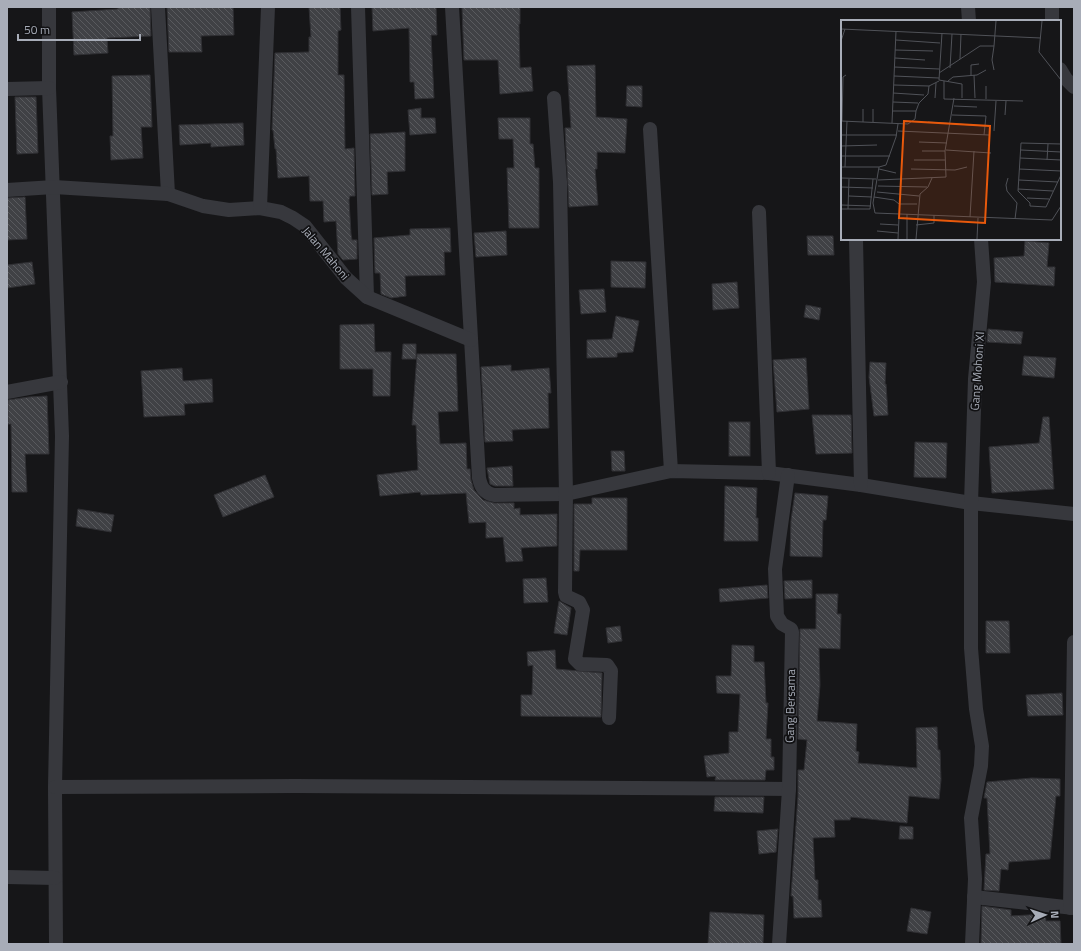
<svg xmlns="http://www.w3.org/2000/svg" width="1081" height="951" font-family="'Titillium Web',sans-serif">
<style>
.building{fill:url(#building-back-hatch);stroke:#303034}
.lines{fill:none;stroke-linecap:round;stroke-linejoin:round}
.street{stroke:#37383d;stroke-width:14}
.labels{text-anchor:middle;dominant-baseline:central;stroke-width:3.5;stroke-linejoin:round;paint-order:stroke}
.street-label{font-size:12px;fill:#a8adb8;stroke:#111113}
.inset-road{fill:none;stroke:#505258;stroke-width:1}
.view{fill:#e8590c;fill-opacity:0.15;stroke:#e8590c;stroke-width:2}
.inset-edge{fill:none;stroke:#a8adb8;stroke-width:2}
</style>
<defs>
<pattern id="building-back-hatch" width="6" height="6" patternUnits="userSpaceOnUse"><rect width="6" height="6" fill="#404145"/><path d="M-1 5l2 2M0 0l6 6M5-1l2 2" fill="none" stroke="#595a5e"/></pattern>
</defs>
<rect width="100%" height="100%" fill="#161618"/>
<g class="building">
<polygon points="118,7 150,7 151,36 107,38 108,53 74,55 72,12 118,9"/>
<polygon points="167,7 233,7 234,35 201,36 202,52 169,52"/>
<polygon points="309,7 340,7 341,30 338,31 338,75 344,75 345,149 354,148 355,196 350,196 349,200 351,234 352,240 357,240 357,259 343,260 338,254 336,221 324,222 323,201 310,201 309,176 278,178 276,149 275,149 273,130 272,130 275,53 309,52 309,37 311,37"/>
<polygon points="372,7 436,7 437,35 431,35 434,98 415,99 414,82 410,82 409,28 373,31"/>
<polygon points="462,7 520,7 520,24 519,24 520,68 531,67 533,91 500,94 498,60 464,60"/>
<polygon points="595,65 596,117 627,119 625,153 597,152 597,169 595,169 598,205 569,207 565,128 571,128 567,66"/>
<polygon points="150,75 152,127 141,127 143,158 111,160 110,136 113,136 112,76"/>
<polygon points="627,86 642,86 642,107 626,106"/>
<polygon points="15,97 36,97 38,153 17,154"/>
<polygon points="421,108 421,118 435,118 436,133 410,135 408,110"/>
<polygon points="498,118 530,118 530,144 533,144 535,168 539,168 539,228 509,228 507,168 514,168 513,139 499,139"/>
<polygon points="243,123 244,145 211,147 211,143 180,145 179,125"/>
<polygon points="405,132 405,171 387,172 388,194 372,195 370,134"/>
<polygon points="25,197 27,239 7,240 7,198"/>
<polygon points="450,228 451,252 444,252 445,275 405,276 406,296 391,298 381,294 380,273 375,273 374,238 410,235 410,229"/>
<polygon points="506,231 507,255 476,257 474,233"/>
<polygon points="807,236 833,236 834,255 808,255"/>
<polygon points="1025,241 1049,243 1047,267 1055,267 1054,286 995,282 994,258 1024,256"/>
<polygon points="611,261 646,262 645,288 611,287"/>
<polygon points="32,262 35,284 7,288 7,265"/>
<polygon points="737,282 739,308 713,310 712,284"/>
<polygon points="604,289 606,312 581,314 579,290"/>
<polygon points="806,305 821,308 819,320 804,317"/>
<polygon points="616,316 639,321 633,352 617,353 617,357 587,358 587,340 612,339"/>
<polygon points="374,324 375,352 391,352 390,396 373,396 373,369 340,369 340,325"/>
<polygon points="988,329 1023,332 1021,344 987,342"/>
<polygon points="403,344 416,344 416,359 402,359"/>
<polygon points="417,354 456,354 458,411 438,412 440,444 466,443 467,469 470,469 471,480 474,490 483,500 494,503 514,503 514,509 520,508 520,515 557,514 557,546 521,548 523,561 506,562 503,537 486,538 486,522 469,523 466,493 421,495 420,492 380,496 377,475 418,470 416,425 412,425"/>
<polygon points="1024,356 1056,358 1054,378 1022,375"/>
<polygon points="806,358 809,409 777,412 773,360"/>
<polygon points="870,362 886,363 885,384 886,384 888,415 874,416 869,377"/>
<polygon points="511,365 511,371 549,368 551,393 548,393 549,428 512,430 513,441 485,442 481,367"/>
<polygon points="182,368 183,381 212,379 213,402 184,404 185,415 144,417 141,371"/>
<polygon points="47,396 49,454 25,454 27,492 12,492 11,424 8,424 8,400 29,397"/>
<polygon points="812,415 851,415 852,453 816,454"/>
<polygon points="1043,417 1049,417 1054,489 992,493 989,447 1039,443"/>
<rect x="729" y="422" width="21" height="34"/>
<polygon points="915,442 947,443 946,478 914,477"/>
<polygon points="611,451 624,451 625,471 612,471"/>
<polygon points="512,466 513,486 495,486 490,484 487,468"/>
<polygon points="265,475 274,497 223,517 214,495"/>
<polygon points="725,486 757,488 756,518 758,518 758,541 724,541"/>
<polygon points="795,493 828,496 826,520 823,520 822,557 790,556 791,520"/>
<polygon points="592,498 627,498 627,550 580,550 579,571 574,571 574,504 592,504"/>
<polygon points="78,509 114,515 111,532 76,526"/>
<polygon points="546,578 548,602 524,603 523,579"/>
<polygon points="812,580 812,598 785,599 784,581"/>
<polygon points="767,585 768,598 720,602 719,589"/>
<polygon points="816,594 838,594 837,614 841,614 840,649 819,648 820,685 817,721 857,724 856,751 859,752 858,763 917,768 916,728 937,727 938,750 940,750 941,780 939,799 909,796 907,823 851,817 850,820 834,820 835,837 813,838 815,880 818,880 818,900 821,900 822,917 794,918 793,896 791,896 798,796 798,770 804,770 807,740 798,739 800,629 816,629"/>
<polygon points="559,601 571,608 567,635 554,633"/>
<polygon points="986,621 1009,621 1010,653 986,653"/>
<polygon points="620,626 622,641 608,643 606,628"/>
<polygon points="732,645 754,646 754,662 764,662 766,703 768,703 766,739 771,739 771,757 774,757 774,770 766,770 765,780 715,780 716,776 707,777 704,756 729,753 729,732 738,732 740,694 717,693 716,676 731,676"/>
<polygon points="555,650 556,669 602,673 601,717 521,716 521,695 532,695 533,665 528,666 527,652"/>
<polygon points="1062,693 1063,715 1028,716 1026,695"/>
<polygon points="1032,778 1060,779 1060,796 1056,796 1050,859 1009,862 1008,870 1001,869 999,891 984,890 986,854 990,854 987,798 984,798 987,782"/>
<polygon points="715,797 764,797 763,813 714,811"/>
<polygon points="900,826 913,827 913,839 899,839"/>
<polygon points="778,829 776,852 759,854 757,831"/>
<polygon points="982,906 1011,910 1011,916 1045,914 1046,921 1060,921 1061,944 981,944"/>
<polygon points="911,908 931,912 927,934 907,931"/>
<polygon points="710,912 764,915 763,944 708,944"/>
</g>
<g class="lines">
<g class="street">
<polyline points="49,7 49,88 62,436 55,787 56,944"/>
<polyline points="158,7 168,194"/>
<polyline points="358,7 367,297"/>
<path d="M452,7L479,478C481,487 484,493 494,495L566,494L671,471L769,473L861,485L971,503L1074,514"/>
<polyline points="968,7 969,21"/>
<polyline points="1052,7 1052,21"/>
<polyline points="1060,69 1066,79 1074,87"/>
<polyline points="7,89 49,88"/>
<polyline points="554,98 560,182 566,494 565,592 566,596 579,602 583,610 575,659 580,664 607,665 611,671 609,718"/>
<polyline points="650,129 671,471"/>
<polyline points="7,190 54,187 168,194 203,206 229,210 260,208 281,212 293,218 305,226 346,278 367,297 471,340"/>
<polyline points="260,208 268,7"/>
<polyline points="759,212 769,473"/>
<polyline points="856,239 861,485"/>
<polyline points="7,392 61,382"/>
<polyline points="55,787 295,786 789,789"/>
<polyline points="7,877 55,878"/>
<polyline points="974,897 1074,908"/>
<polyline points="1070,908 1074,642"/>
<polyline points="779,944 789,789 792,632 791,629 782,624 777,616 775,569 788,475"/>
<polyline points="972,944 975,879 971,818 981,766 982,746 976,709 971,648 971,503 975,379 984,282 981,239"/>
</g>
</g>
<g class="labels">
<g class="street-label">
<text transform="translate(326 253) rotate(50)">Jalan Mahoni</text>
<text transform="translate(977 371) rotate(-86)">Gang Mohoni XI</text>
<text transform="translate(790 706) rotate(-89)">Gang Bersama</text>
</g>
</g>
<g transform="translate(841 20)">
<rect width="220" height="220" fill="#161618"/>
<path class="inset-road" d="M201,1L198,32L220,60M0,9L200,18M101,13L98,60L121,64V78M55,20L99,23M0,21L4,9M54,30L92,31M54,38L84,40M119,39L120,14M53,47L98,49M109,48L111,14M153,50L151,40L153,26M98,53L139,26H153L155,1M130,55V45L138,44M133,55L134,78M53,56L98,58M103,61V79L182,81M107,61L112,57L136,55L145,50M53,65L88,66L98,61M145,66V79M52,73L83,75M94,78L95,63M52,82L77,83M113,86L136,87M52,91H75L78,83L87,74L88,66M111,95L145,96L143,115M164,95L165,81M0,101L67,104L74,99L75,91M1,101L2,57L5,55M22,102V89M32,102V89M87,102L145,106M51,103L55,11M57,111L148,115M153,111L155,81M0,115H56M78,122L106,123M220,124L180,123L177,171L189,183V186L205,187L220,155M0,126L36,125M105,130L150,133M180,130L220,132M81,131H104M0,136H49M179,138L220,140M73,140H104M206,140L207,124M0,147H38L45,145L55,117L57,104M4,147L6,101M38,147L32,183L34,193L211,200L220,186M38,149L55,153M70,149L114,150L126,147M178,149L220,151M0,158L35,159M167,158L165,165L166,171L176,183L174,199M37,160L105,157L104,131L113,78M178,160L217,162M37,166L86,167M0,167L32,168M177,169L212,171M36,172L78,176M8,176L31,177M33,177L53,180L58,184H76M186,178L208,179M0,185L30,186M0,189H29L32,159M7,189L8,159M129,197L133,131M39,204L57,205M75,205L93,203V195M36,211L57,213M57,219L58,197M66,219V194M75,219L79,174L87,167L91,158M136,219L137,198"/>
<path class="view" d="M63,101L149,106L144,203L58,198Z"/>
<rect width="220" height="220" class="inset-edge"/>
</g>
<rect width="1081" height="951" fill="none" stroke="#a8adb8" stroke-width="16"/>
<g transform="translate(1045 915) rotate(87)" stroke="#111113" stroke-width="3" paint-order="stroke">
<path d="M0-3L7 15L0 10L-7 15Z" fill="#a8adb8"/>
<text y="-6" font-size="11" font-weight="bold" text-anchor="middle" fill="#a8adb8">N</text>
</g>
<path d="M18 34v6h122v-6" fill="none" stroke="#a8adb8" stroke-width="2"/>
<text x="24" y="34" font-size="12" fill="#a8adb8" stroke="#111113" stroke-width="3" paint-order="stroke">50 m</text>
</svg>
